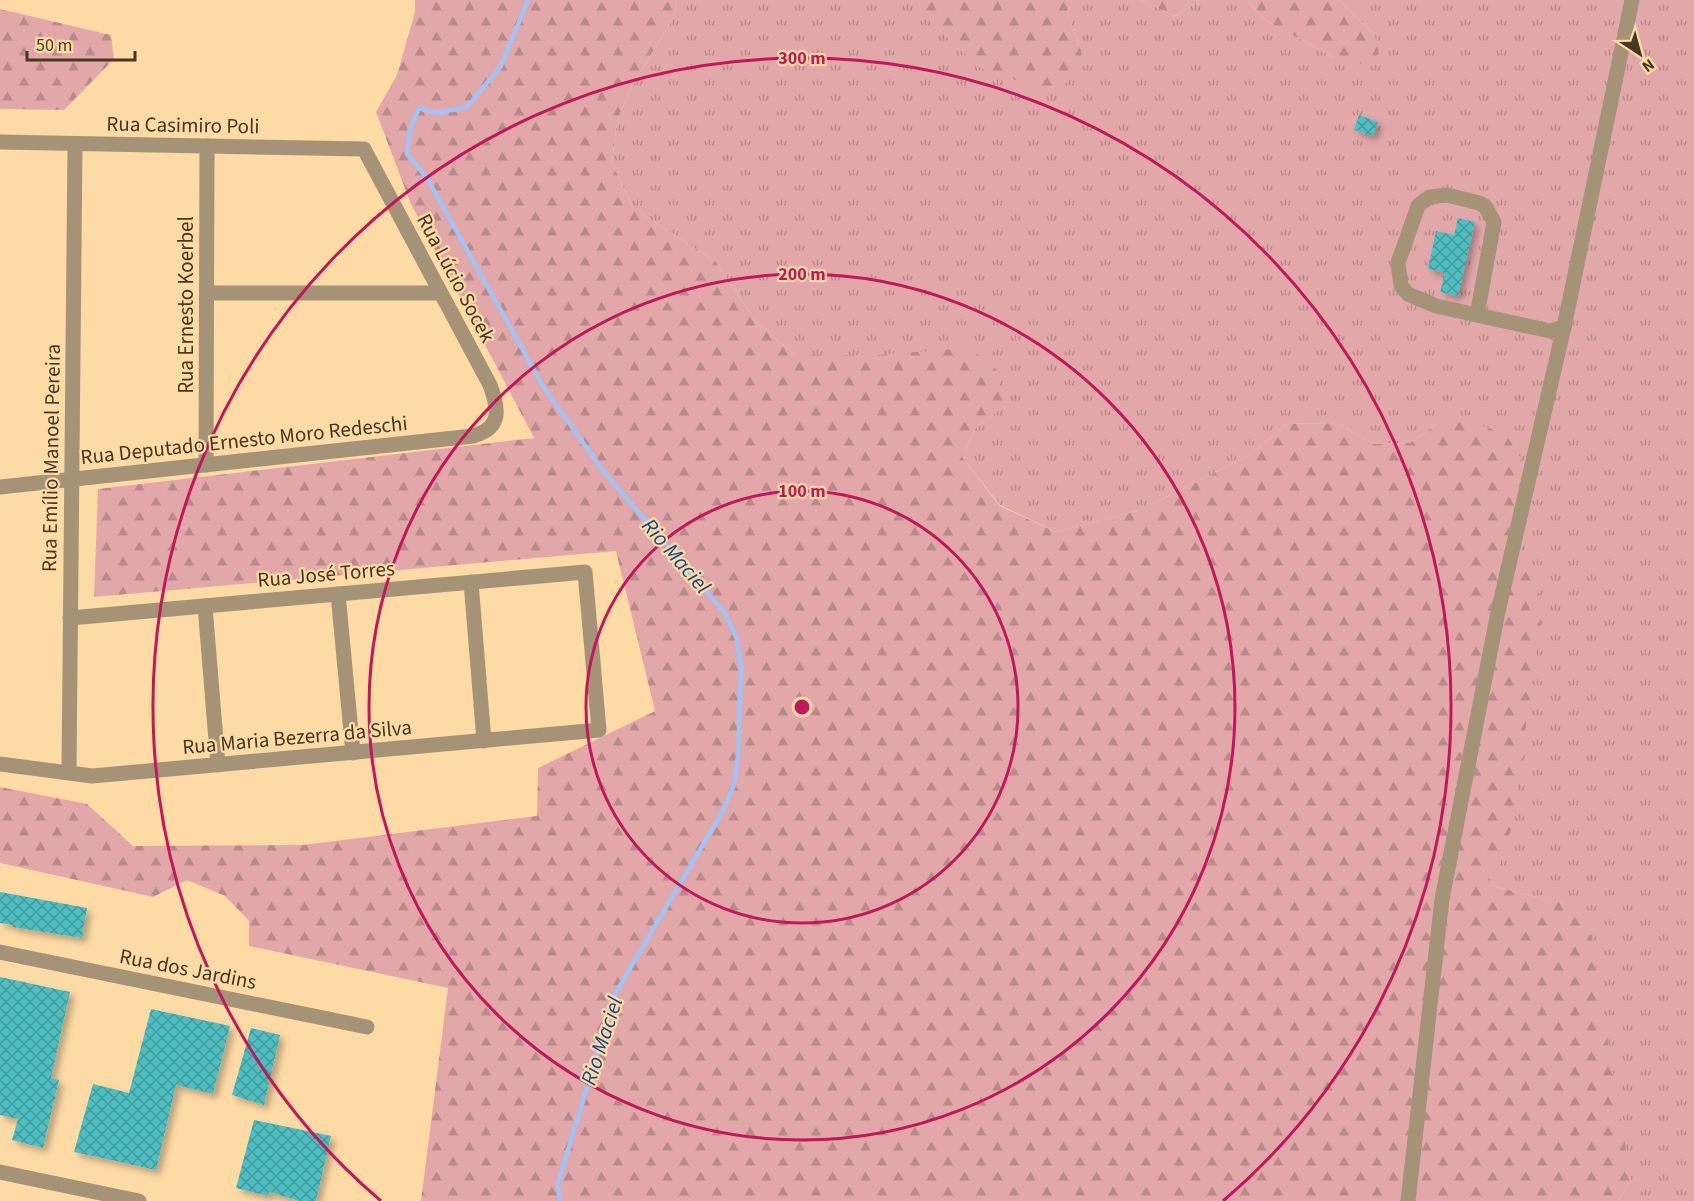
<svg xmlns="http://www.w3.org/2000/svg" width="1694" height="1201" font-family="'Source Sans 3',sans-serif">
<style>
.grass{fill:url(#grass-tufts)}
.forest{fill:url(#forest-firs)}
.lines{fill:none;stroke-linecap:round;stroke-linejoin:round}
.stream{stroke:#a1c3f5;stroke-width:4.5}
.building{fill:url(#building-cross-hatch);filter:url(#shadow)}
.minor{stroke:#a59377;stroke-width:15}
.ring{fill:none;stroke:#c2185b;stroke-width:3}
.labels{text-anchor:middle;dominant-baseline:central;stroke-width:4.5;stroke-linejoin:round;paint-order:stroke}
.street-label{font-size:21px;fill:#463822;stroke:#fedaa5}
.water-label{font-size:22px;font-style:italic;fill:#12488f;stroke:#fedaa5}
.centre{fill:#c2185b;stroke:#fedaa5;stroke-width:3}
.ring-label{font-size:18px;text-anchor:middle;font-weight:bold;fill:#c2185b;stroke:#fedaa5;stroke-width:4.5;stroke-linejoin:round;paint-order:stroke}
</style>
<defs>
<pattern id="grass-tufts" width="24" height="20" patternUnits="userSpaceOnUse" patternTransform="scale(1.5)"><rect width="24" height="20" fill="#e2a8a9"/><path d="M3 7l-1-3M5 7V3M7 7l1-3M15 17l-1-3M17 17v-4M19 17l1-3" fill="none" stroke="#b98a89"/></pattern>
<pattern id="forest-firs" width="22" height="20" patternUnits="userSpaceOnUse" patternTransform="scale(1.5)"><rect width="22" height="20" fill="#e2a8a9"/><path d="M5 1l3.5 6h-7zM16 11l3.5 6h-7z" fill="#b98a89"/></pattern>
<pattern id="building-cross-hatch" width="8" height="8" patternUnits="userSpaceOnUse" patternTransform="scale(1.5)"><rect width="8" height="8" fill="#4ebec1"/><path d="M0 0l8 8M0 8l8-8" fill="none" stroke="#439b9c"/></pattern>
<filter id="shadow"><feDropShadow dx="4.5" dy="4.5" stdDeviation="3" flood-color="#0004"/></filter>
</defs>
<rect width="100%" height="100%" fill="#fedaa5"/>
<polygon class="grass" points="677,0 918,0 922,14 1082,53 1067,12 1072,0 1140,0 1175,16 1200,0 1247,0 1265,20 1335,58 1375,35 1339,0 1694,0 1694,1201 1618,1201 1631,1180 1563,903 1496,887 1488,877 1508,547 1438,423 1410,443 1373,444 1338,423 1287,424 1249,455 1141,510 1056,532 1000,505 962,457 975,429 1004,406 876,355 795,355 758,324 716,262 633,208 612,163 617,120 634,82 674,17"/>
<g class="forest">
<polygon points="415,0 677,0 674,17 634,82 617,120 612,163 633,208 716,262 758,324 795,355 876,355 969,348 997,370 1004,406 975,429 962,457 1000,506 1056,532 1141,510 1249,455 1287,424 1338,423 1373,444 1410,443 1438,423 1462,417 1506,435 1522,460 1516,512 1508,547 1529,567 1543,604 1512,826 1500,865 1488,877 1496,887 1563,903 1590,934 1631,1180 1618,1201 421,1201 448,988 249,946 249,921 225,896 187,880 153,897 0,863 0,787 87,804 133,846 303,845 537,816 538,768 655,711 616,551 94,597 98,489 534,438 411,204 376,112 397,75 415,12"/>
<polygon points="918,0 1072,0 1067,12 1082,53 1068,83 1044,90 980,68 922,14"/>
<polygon points="1140,0 1200,0 1175,16"/>
<polygon points="1247,0 1339,0 1375,35 1379,54 1364,64 1335,58 1265,20"/>
<polygon points="0,9 111,35 114,59 64,110 0,109"/>
</g>
<g class="lines">
<polyline class="stream" points="528,0 501,66 467,107 437,113 419,108 410,129 407,154 427,178 544,388 604,472 724,612 737,639 741,668 738,756 734,784 724,809 615,994 558,1184 560,1201"/>
</g>
<g class="building">
<polygon points="1359,115 1378,122 1373,136 1354,130"/>
<polygon points="1458,218 1475,222 1458,296 1440,292 1445,273 1428,269 1436,231 1454,235"/>
<polygon points="0,892 87,908 82,938 12,927 13,925 0,923"/>
<polygon points="0,977 70,992 51,1078 59,1080 43,1148 12,1140 18,1119 0,1115"/>
<polygon points="151,1009 230,1026 213,1094 176,1085 156,1170 74,1152 93,1084 129,1093"/>
<polygon points="251,1028 280,1035 264,1105 232,1095"/>
<polygon points="254,1120 331,1136 316,1201 300,1201 269,1192 268,1196 236,1188"/>
</g>
<g class="lines">
<g class="minor">
<path d="M0,142L364,149L490,385C499,409 502,428 473,436L0,487"/>
<polyline points="207,293 440,293"/>
<polyline points="1477,315 1494,222 1485,206 1479,203 1447,195 1430,197 1424,201 1418,206 1398,263 1401,286 1408,294 1436,306 1550,331 1564,327 1632,0"/>
<polyline points="206,465 207,146"/>
<polyline points="471,582 484,741"/>
<polyline points="338,594 353,753"/>
<polyline points="205,606 218,765"/>
<polyline points="0,764 92,776 599,730 585,572 70,618"/>
<polyline points="69,772 75,144"/>
<polyline points="0,952 367,1027"/>
<polyline points="0,1172 139,1201"/>
<polyline points="1408,1201 1442,899 1498,612 1564,327"/>
</g>
</g>
<g class="ring">
<circle cx="802" cy="707" r="216"/>
<circle cx="802" cy="707" r="433"/>
<path d="M381 1201A649 649 0 1 1 1223 1201"/>
</g>
<g class="labels">
<g class="street-label">
<text transform="translate(183 125) rotate(1)">Rua Casimiro Poli</text>
<text transform="translate(456 278) rotate(62)">Rua Lúcio Socek</text>
<text transform="translate(186 305) rotate(-90)">Rua Ernesto Koerbel</text>
<text transform="translate(244 440) rotate(-6)">Rua Deputado Ernesto Moro Redeschi</text>
<text transform="translate(51 458) rotate(-89)">Rua Emílio Manoel Pereira</text>
<text transform="translate(326 574) rotate(-5)">Rua José Torres</text>
<text transform="translate(297 737) rotate(-5)">Rua Maria Bezerra da Silva</text>
<text transform="translate(188 969) rotate(11)">Rua dos Jardins</text>
</g>
<g class="water-label">
<text transform="translate(676 556) rotate(49)">Rio Maciel</text>
<text transform="translate(602 1041) rotate(-72)">Rio Maciel</text>
</g>
</g>
<circle cx="802" cy="707" r="9" class="centre"/>
<g class="ring-label">
<text x="802" y="64">300 m</text>
<text x="802" y="280">200 m</text>
<text x="802" y="497">100 m</text>
</g>
<g transform="translate(1640 54) rotate(144)" stroke="#fedaa5" stroke-width="4.5" paint-order="stroke">
<path d="M0-4.5L10 22L0 15L-10 22Z" fill="#463822"/>
<text y="-9" font-size="16" font-weight="bold" text-anchor="middle" fill="#463822">N</text>
</g>
<path d="M27 51v9h108v-9" fill="none" stroke="#463822" stroke-width="3"/>
<text x="36" y="51" font-size="18" fill="#463822" stroke="#fedaa5" stroke-width="4.5" paint-order="stroke">50 m</text>
</svg>
